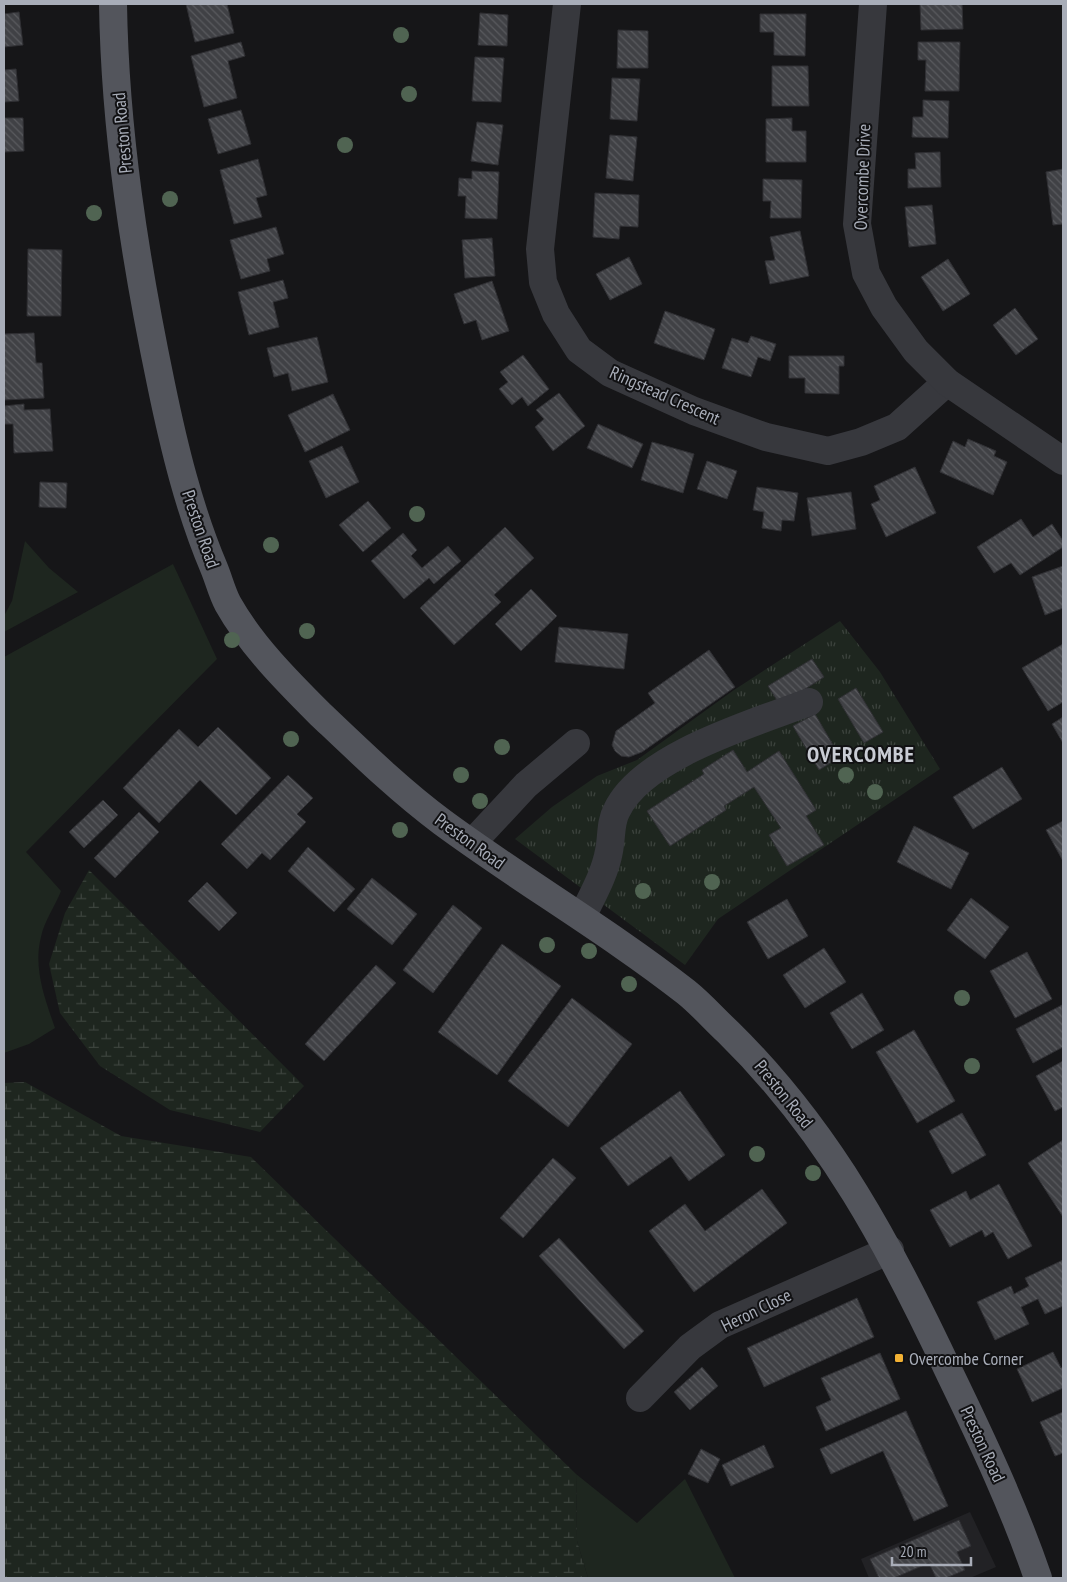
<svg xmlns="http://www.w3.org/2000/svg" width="1067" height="1582" font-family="'PT Sans Narrow',sans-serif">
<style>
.built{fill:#222225}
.grass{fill:#1e261f}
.wetland{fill:url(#wetland-marsh)}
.park{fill:url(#park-tufts)}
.building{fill:url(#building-back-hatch);stroke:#303034}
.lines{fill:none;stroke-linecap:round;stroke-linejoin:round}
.minor{stroke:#37383d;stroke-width:28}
.major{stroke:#53555c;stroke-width:28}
.tree{fill:#506452}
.poi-dot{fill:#f2b134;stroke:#111113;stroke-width:2}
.labels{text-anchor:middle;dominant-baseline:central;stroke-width:4;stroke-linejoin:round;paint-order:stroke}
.street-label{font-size:18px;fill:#a8adb8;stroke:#111113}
.poi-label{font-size:18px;fill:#a8adb8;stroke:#111113;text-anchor:start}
.district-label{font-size:22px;font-weight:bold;letter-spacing:1px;fill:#c9ccd4;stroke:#111113}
</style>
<defs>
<pattern id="wetland-marsh" width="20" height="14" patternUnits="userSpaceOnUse" patternTransform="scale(1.25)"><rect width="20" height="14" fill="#1e261f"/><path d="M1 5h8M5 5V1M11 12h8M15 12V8" fill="none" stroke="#3c433d"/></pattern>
<pattern id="park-tufts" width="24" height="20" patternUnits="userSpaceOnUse" patternTransform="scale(1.25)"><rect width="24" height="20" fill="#1e261f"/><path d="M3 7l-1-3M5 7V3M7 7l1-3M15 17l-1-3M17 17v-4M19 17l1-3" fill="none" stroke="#3c433d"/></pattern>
<pattern id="building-back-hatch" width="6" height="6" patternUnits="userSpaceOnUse" patternTransform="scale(1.25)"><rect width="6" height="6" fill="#404145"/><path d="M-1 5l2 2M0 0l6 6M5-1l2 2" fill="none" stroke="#595a5e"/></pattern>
</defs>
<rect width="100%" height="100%" fill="#161618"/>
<polygon class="built" points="970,1512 996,1567 970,1578 869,1578 861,1559"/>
<g class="grass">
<polygon points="25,541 49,568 78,592 4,632 4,616 12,601"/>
<path d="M173,564L217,659L26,852L61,891C55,906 44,922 41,937C33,968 45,999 55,1028L29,1044L4,1053V657Z"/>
<polygon points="576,1474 637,1523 685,1479 735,1578 588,1578 577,1541"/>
</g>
<g class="wetland">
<polygon points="89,870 304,1086 260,1132 170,1110 100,1066 60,1013 49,964 65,913"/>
<polygon points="25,1082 121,1136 251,1157 576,1474 577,1541 588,1578 4,1578 4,1083"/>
</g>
<polygon class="park" points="840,621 880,672 940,769 718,919 685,965 515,839 552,807 597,776 637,760 734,690"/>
<g class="building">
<polygon points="186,4 227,4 234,33 195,42"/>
<polygon points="920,4 962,4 963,29 921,30"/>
<polygon points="19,12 23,45 4,47 4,14"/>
<polygon points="480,13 508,15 507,46 478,45"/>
<polygon points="760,14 806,14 805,56 774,55 774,32 760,32"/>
<polygon points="618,30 648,31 648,68 617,68"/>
<polygon points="241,42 245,56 228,61 237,98 204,107 191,56"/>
<polygon points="918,42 960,42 959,91 925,91 926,60 918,60"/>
<polygon points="475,57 504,58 501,102 472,101"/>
<polygon points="772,66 808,66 809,106 772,106"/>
<polygon points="16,69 19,101 4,102 4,70"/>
<polygon points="612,78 640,79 637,121 610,119"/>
<polygon points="923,100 949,101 948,138 912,137 913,117 923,117"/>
<polygon points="241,110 251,144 218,154 208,119"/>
<polygon points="4,118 23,118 24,151 4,152"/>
<polygon points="792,118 792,131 806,131 806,162 766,162 766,119"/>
<polygon points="477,122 503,125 498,165 471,161"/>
<polygon points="610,135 637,137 633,181 606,178"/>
<polygon points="940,152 941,187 908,188 908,169 916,169 915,153"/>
<polygon points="258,159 267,195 256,198 262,217 234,224 220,170"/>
<polygon points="1063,169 1063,224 1053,225 1046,172"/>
<polygon points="472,171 499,172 497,219 465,218 466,196 458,196 459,178 472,179"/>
<polygon points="763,179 802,180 801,218 770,218 771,201 763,201"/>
<polygon points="595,193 639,195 638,227 620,226 619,239 593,237"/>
<polygon points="932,205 936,244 909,247 905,207"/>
<polygon points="276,227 284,254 267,259 270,271 241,279 230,240"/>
<polygon points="800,231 809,276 770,284 765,261 775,260 770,237"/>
<polygon points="492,238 495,276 465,278 462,240"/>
<polygon points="28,249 62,250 61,316 27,316"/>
<polygon points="629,257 642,284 610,300 596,274"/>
<polygon points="948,259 970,294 943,311 921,277"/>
<polygon points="283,280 288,298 273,302 279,327 249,335 238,292"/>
<polygon points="492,281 509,331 482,340 476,320 464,324 454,294"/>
<polygon points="1015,308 1038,339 1016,355 993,325"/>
<polygon points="665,311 715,329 704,360 654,343"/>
<polygon points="34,333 36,363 42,363 44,398 4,400 4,334"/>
<polygon points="751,336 776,344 770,361 758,357 751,377 722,368 732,338 748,343"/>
<polygon points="317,337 328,382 292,391 288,373 274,377 267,348"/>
<polygon points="523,355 549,389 528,406 522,397 512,405 499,389 508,382 500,372"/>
<polygon points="789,356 844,356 844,366 839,366 839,394 805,393 805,378 789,378"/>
<polygon points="559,393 585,426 553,451 535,427 544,419 536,410"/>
<polygon points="333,394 350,430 305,452 288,415"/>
<polygon points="24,404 24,410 50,409 53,451 14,453 13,424 4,424 4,406"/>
<polygon points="598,424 643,444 632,468 587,448"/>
<polygon points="968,439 996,451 994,456 1007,462 993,495 940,472 953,441 965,447"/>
<polygon points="652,442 694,454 683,493 641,480"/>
<polygon points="342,446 359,482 326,498 309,461"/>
<polygon points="707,461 737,471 727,499 697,489"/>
<polygon points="915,467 936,513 886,537 871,504 880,500 874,486"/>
<polygon points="40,482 67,483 66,508 39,507"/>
<polygon points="757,487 798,493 794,521 782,520 781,531 762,528 764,512 753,510"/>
<polygon points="851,492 856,529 812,536 807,498"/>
<polygon points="368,501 391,528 363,552 339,525"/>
<polygon points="1021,519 1033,537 1052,524 1063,541 1063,547 1020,575 1011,563 994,573 977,547"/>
<polygon points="505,527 534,558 494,595 501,602 454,645 420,608"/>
<polygon points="403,533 417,550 411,556 422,568 448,546 461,561 434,584 429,578 404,599 371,561"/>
<polygon points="1063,566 1063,608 1045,615 1032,577"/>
<polygon points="531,589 557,616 521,651 495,624"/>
<polygon points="559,627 628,634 624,669 555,662"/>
<polygon points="1063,644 1063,702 1048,711 1022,668"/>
<polygon points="709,650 735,687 642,752 629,757 621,756 615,751 612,745 616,731 655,703 648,693"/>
<polygon points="812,659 824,677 780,705 768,686"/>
<polygon points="856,688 883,732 864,743 838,699"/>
<polygon points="815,714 840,757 819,770 793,726"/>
<polygon points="1063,717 1063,743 1052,724"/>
<polygon points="218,727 271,778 236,815 200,780 159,823 123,788 179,729 198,747"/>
<polygon points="733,750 747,772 779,751 816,810 806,816 824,845 787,866 769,835 781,828 754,787 724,806 726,810 670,846 647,811 704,774 702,770"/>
<polygon points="1002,767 1022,799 973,829 953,797"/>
<polygon points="288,775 313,798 297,814 306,822 270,860 262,853 247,869 221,844"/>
<polygon points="103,800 118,815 84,848 69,832"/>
<polygon points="139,812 159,832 115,878 94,858"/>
<polygon points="1063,821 1063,861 1046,830"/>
<polygon points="914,826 969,853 951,889 897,862"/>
<polygon points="308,847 355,889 334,912 288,871"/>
<polygon points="372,878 417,914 392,945 347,909"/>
<polygon points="207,882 237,913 219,931 188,901"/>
<polygon points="971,898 1009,927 985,959 947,930"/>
<polygon points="787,899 808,936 768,959 747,922"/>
<polygon points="453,905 482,928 433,993 403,970"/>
<polygon points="502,944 561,986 497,1075 438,1032"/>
<polygon points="824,948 846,982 805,1008 783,975"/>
<polygon points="1027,952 1052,999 1015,1018 990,971"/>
<polygon points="376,965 396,983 324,1061 305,1044"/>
<polygon points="862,993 884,1030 852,1049 830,1013"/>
<polygon points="572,998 632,1044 568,1127 508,1081"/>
<polygon points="1062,1005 1063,1047 1033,1063 1016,1029"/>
<polygon points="914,1030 955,1101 917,1123 876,1052"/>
<polygon points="1063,1061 1063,1107 1055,1111 1036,1076"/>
<polygon points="680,1091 725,1155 689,1181 671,1156 628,1186 600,1148"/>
<polygon points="962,1113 986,1155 952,1174 929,1131"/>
<polygon points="1063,1140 1063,1217 1028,1163"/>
<polygon points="553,1158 576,1178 523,1238 500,1218"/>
<polygon points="999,1184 1032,1246 1008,1259 993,1232 985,1237 982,1230 950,1247 930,1210 966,1191 970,1200"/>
<polygon points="762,1189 787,1223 694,1292 649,1231 685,1204 705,1231"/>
<polygon points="559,1238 644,1331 624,1349 539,1256"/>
<polygon points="1063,1260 1063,1306 1045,1314 1038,1299 1021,1307 1029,1324 995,1340 977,1302 1011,1286 1014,1294 1029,1286 1025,1278"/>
<polygon points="857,1298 874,1337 764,1387 747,1348"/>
<polygon points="1053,1352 1061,1368 1063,1367 1063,1388 1032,1402 1017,1369"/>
<polygon points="880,1353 900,1399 826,1431 816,1407 831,1400 821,1378"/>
<polygon points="702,1367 718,1386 690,1410 674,1392"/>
<polygon points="906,1411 948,1506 914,1521 883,1451 831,1474 820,1449"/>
<polygon points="1063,1412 1063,1453 1055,1456 1040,1422"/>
<polygon points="764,1445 774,1467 731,1486 722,1465"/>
<polygon points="701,1449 720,1459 708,1483 688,1474"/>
<polygon points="959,1520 971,1546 957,1552 965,1570 946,1578 936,1578 929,1563 894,1578 879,1578 870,1559"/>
</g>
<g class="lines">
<g class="minor">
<polyline points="567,4 540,249 543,282 556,314 579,350 610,373 694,411 766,437 828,451 861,442 897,427 947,382"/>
<polyline points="873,4 857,224 866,273 884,307 916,351 947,382 1063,461"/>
<polyline points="472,843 526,785 576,743"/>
<path d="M582,917C592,896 605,874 609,851C612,837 610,822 617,810C643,755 755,723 809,702"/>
<polyline points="640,1398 690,1347 720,1325 890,1250"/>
</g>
<path class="major" d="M113,4C115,132 135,259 161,384C174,447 189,509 214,568C219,580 222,593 228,604C251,645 287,681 320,714C359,751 399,790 442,822C522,881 608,931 686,992C701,1004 714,1019 728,1032C830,1132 891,1248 951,1376C983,1442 1014,1508 1038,1578"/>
</g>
<g class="tree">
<circle cx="401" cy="35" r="8"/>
<circle cx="409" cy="94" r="8"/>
<circle cx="345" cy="145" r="8"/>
<circle cx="170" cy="199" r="8"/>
<circle cx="94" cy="213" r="8"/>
<circle cx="417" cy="514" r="8"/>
<circle cx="271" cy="545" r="8"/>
<circle cx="307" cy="631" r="8"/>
<circle cx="232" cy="640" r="8"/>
<circle cx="291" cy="739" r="8"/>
<circle cx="502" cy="747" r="8"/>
<circle cx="461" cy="775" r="8"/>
<circle cx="846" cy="775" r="8"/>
<circle cx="875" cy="792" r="8"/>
<circle cx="480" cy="801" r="8"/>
<circle cx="400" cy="830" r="8"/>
<circle cx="712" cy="882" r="8"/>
<circle cx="643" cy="891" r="8"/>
<circle cx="547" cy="945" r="8"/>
<circle cx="589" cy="951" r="8"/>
<circle cx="629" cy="984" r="8"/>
<circle cx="962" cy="998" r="8"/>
<circle cx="972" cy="1066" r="8"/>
<circle cx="757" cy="1154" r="8"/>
<circle cx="813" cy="1173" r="8"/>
</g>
<rect class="poi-dot" x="894" y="1353" width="10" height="10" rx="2.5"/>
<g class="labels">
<g class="street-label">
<text transform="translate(122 133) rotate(-95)">Preston Road</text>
<text transform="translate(862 177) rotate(-88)">Overcombe Drive</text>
<text transform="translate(665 395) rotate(24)">Ringstead Crescent</text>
<text transform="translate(201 529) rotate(71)">Preston Road</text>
<text transform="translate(470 841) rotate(36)">Preston Road</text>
<text transform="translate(784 1094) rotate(51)">Preston Road</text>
<text transform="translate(756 1310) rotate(-26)">Heron Close</text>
<text transform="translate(983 1444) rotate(65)">Preston Road</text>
</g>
<g class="poi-label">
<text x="909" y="1358">Overcombe Corner</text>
</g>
<g class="district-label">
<text x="861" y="754">OVERCOMBE</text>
</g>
</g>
<rect width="1067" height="1582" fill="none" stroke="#a8adb8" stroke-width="10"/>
<path d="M892 1557v8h79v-8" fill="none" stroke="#a8adb8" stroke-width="2.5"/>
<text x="900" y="1557" font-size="15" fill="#a8adb8" stroke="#111113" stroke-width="4" paint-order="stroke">20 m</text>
</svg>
